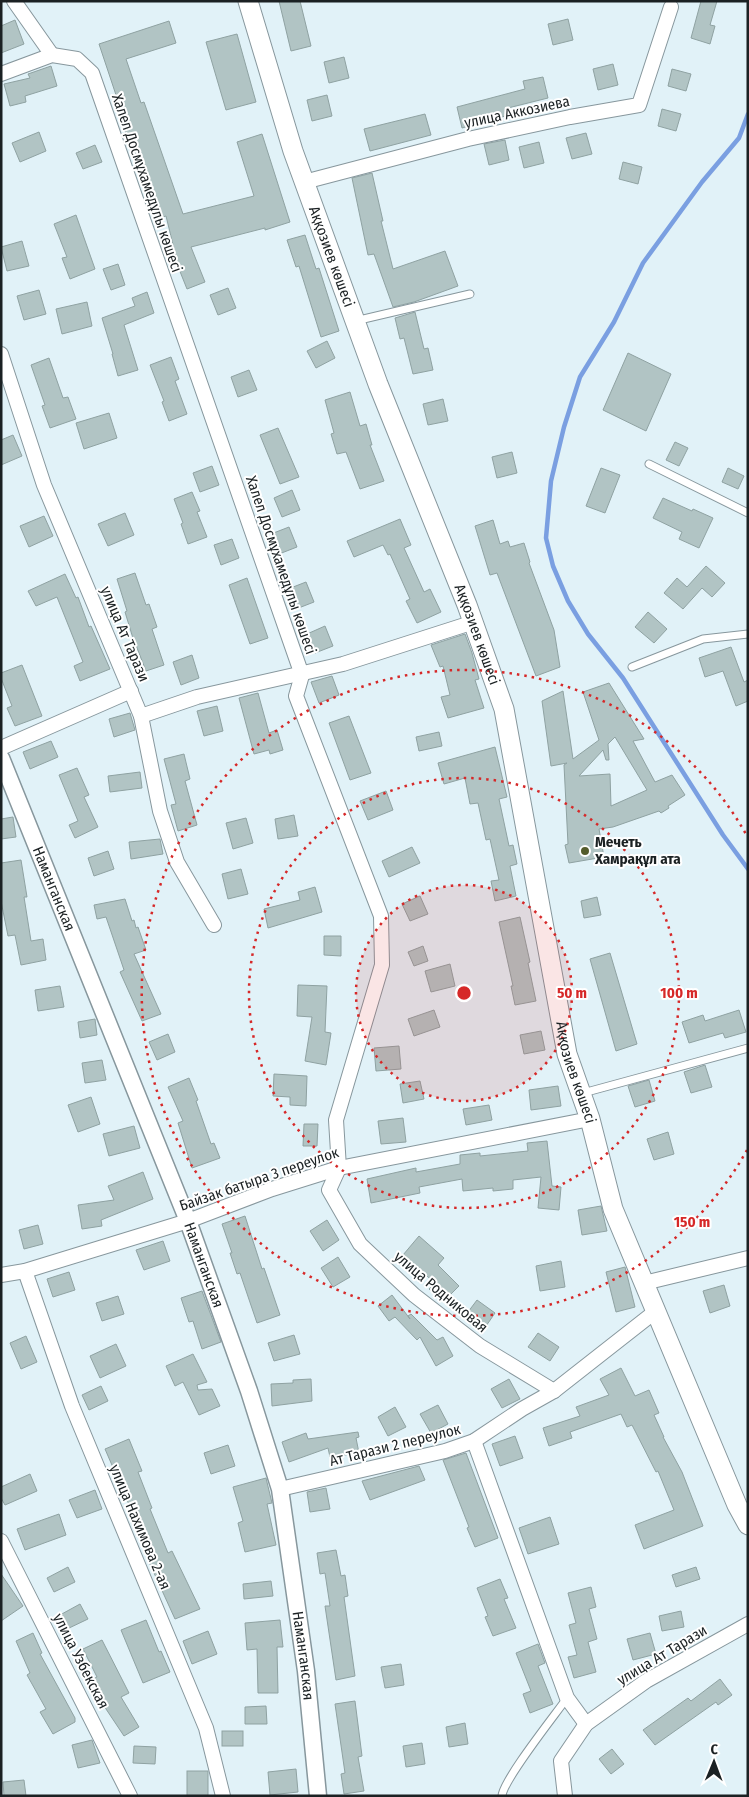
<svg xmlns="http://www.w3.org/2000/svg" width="749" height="1797" font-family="'Fira Sans Condensed',sans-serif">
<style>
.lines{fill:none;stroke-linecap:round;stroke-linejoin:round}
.stream{stroke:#7a9fe1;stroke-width:4.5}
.building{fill:#b1c4c4;stroke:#8fa2a2;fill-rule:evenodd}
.service-casing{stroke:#87979d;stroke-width:9}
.minor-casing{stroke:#87979d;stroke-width:16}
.tertiary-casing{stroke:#87979d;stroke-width:19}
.secondary-casing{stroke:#87979d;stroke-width:21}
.service{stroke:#fff;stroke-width:7}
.minor{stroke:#fff;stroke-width:14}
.tertiary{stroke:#fff;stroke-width:16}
.secondary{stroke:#fff;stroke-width:19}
.ring{fill:none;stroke:#d62828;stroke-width:2.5;stroke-dasharray:2.5 5}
.poi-dot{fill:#545c2b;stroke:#fff;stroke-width:2}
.labels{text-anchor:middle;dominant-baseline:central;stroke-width:4;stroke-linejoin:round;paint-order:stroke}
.street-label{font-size:15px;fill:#1b2123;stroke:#fff}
.poi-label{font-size:15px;font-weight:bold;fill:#1b2123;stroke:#fff;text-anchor:start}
.centre{fill:#d62828;stroke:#fff;stroke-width:2.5}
.ring-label{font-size:15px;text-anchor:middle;font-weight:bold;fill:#d62828;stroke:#fff;stroke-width:4;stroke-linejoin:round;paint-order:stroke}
</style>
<rect width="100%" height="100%" fill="#e1f2f8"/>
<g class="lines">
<polyline class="stream" points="748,114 739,138 702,182 643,263 614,322 580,377 564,427 551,481 546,538 553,566 568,601 588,634 623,678 723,835 748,869"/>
</g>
<g class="building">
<polygon points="279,1 300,1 311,46 291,51"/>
<polygon points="701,1 717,1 710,25 715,26 710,44 691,38"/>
<polygon points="568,19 573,40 553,45 548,24"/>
<polygon points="15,20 24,44 1,53 1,26"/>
<polygon points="169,21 176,43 126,59 141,103 144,102 183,214 254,196 237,142 262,134 290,222 265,230 265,228 191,247 205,282 187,289 179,269 166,216 156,219 118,111 121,110 99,44"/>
<polygon points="237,34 256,102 226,110 206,42"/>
<polygon points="344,57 349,78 329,83 324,62"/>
<polygon points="613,64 618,85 598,90 593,69"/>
<polygon points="51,66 57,86 25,96 26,102 10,106 4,84 30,78 28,74"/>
<polygon points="672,69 691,74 686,91 668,86"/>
<polygon points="543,77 548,98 508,108 509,115 462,128 457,107 525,89 523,81"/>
<polygon points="327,95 332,116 312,121 307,100"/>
<polygon points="662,109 681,114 676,131 658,126"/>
<polygon points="425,114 431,135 370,151 364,129"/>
<polygon points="39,132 46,151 20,162 12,143"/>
<polygon points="586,133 592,154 572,159 566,138"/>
<polygon points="505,140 509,160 489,165 484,144"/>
<polygon points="539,142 544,163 524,168 519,147"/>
<polygon points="95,145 102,162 83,169 76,153"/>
<polygon points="623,162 642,167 638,184 619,179"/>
<polygon points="372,173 383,221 381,221 393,269 445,251 458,286 414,302 393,307 374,254 368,255 352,178"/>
<polygon points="76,215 95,269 70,279 62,258 67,257 54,224"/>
<polygon points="305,235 316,269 319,268 339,331 321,337 299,266 296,267 287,240"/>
<polygon points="22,241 29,266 7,271 1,247"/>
<polygon points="118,264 125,285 111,290 103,269"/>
<polygon points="228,288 236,308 218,315 210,295"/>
<polygon points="39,290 46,314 24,320 17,296"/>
<polygon points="147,292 154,313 124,325 138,370 118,376 112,354 113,354 102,318 135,306 132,298"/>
<polygon points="87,302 92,326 62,334 56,309"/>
<polygon points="415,312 424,349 428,348 433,370 413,374 404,338 400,339 395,318"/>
<polygon points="327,341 335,358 316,368 307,351"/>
<polygon points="628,353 671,374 646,431 603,410"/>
<polygon points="171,357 179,379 175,381 187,414 169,421 162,402 164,401 150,365"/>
<polygon points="49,358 63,398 68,397 76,419 50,428 42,406 45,405 31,365"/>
<polygon points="249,370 257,390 238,397 231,377"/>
<polygon points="350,392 360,426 366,424 372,445 370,445 384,481 360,489 346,452 337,454 331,434 334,433 325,400"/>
<polygon points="443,399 448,421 428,425 423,404"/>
<polygon points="109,413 117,438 84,449 76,423"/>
<polygon points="278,428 299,477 280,484 260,435"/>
<polygon points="13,435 22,456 1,465 1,440"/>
<polygon points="675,442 688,448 679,466 666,460"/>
<polygon points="512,452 517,473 497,478 492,457"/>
<polygon points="212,466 219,485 200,492 193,473"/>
<polygon points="601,468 620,475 605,513 586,506"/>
<polygon points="728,468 744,476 738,489 722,482"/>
<polygon points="292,490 300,510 282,517 274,498"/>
<polygon points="192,492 200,511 197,512 207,537 188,544 181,524 183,523 174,499"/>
<polygon points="663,498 692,511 693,509 713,518 699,548 679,539 682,532 653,518"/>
<polygon points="125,513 134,535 108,546 98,524"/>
<polygon points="44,516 53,536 29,547 20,526"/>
<polygon points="400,519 411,545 404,548 424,592 430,589 441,612 417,623 406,601 410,599 390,554 388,555 383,545 354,557 347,541"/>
<polygon points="493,520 500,544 508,541 510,547 524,543 530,562 529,563 554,630 560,667 536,676 497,573 490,575 475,526"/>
<polygon points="289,527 297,547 279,554 271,534"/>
<polygon points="232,539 239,558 221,565 214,545"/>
<polygon points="706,566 725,583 712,597 702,588 683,609 664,593 677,578 687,587"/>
<polygon points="135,573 146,605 149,604 157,627 152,629 164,665 146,671 132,635 125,612 127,611 117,579"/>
<polygon points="65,574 76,598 78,597 89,627 91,626 110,669 80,681 74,666 83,662 57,597 36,606 28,591"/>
<polygon points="247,578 268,638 250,644 229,585"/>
<polygon points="306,582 314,602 296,609 288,589"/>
<polygon points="648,612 667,629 654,643 635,627"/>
<polygon points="325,626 333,646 315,653 307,634"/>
<polygon points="465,634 472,653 479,679 475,680 484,708 448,718 441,697 450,695 443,666 440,667 431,645"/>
<polygon points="731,647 744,682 748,680 748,701 736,706 723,671 705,677 699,658"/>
<polygon points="192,655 199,678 181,685 173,662"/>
<polygon points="22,665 42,716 15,726 7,708 12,706 1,678 1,673"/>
<polygon points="332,676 339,695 319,703 311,682"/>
<path d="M609,683L644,739L633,741L655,782L672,775L685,795L668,806L669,808L661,813L659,811L613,827L599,829L604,857L569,863L565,845L568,844L564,765L567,763L551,766L542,701L563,691L573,759L599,740L583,692ZM615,737L647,790L611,806L610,774L579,776L603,750L606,760H609L608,744Z"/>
<polygon points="258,693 269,733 277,730 283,750 270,754 269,750 254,754 239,698"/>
<polygon points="217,706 223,731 204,736 197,711"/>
<polygon points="130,713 135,730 114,737 109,719"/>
<polygon points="349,716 371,773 350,780 329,723"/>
<polygon points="439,732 442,746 419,751 416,737"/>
<polygon points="51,741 58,757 30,769 23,752"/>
<polygon points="495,747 507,797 499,799 509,846 513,845 517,864 510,866 516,896 495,901 491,881 499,880 490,839 486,840 478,803 470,804 465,778 444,784 438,763"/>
<polygon points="184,754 190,779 185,781 197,825 178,831 171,805 176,804 164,759"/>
<polygon points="77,768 89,795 84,797 98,827 75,838 69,825 78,821 59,775"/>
<polygon points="140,772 142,788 110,792 108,776"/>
<polygon points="386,791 393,810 368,820 360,801"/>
<polygon points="294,815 298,836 278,839 275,819"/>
<polygon points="13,817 16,837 1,839 1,819"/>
<polygon points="246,818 253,843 233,849 226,823"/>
<polygon points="160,839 163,854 131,859 129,842"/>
<polygon points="412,847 420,863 389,877 382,861"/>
<polygon points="108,851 114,869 94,876 88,858"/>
<polygon points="21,860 27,897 24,897 31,941 43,939 46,960 21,965 15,935 8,936 1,901 1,863"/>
<polygon points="241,869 248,894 228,899 222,874"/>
<polygon points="315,887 322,912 268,928 264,909 300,900 298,892"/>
<polygon points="420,896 428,914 410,921 402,904"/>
<polygon points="597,897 601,915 584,918 581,901"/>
<polygon points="125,899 132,921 134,920 136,928 138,927 146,950 134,954 161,1014 142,1021 120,972 124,970 106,917 97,919 94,905"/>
<polygon points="520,917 530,962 528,963 536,1001 515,1005 511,986 513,986 499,922"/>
<polygon points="324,936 341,936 341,956 324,955"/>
<polygon points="423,946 428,961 414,966 408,952"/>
<polygon points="610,953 637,1044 616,1051 590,959"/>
<polygon points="450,964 455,986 431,992 425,971"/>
<polygon points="298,985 327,986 325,1032 331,1033 326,1065 305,1061 312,1017 297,1016"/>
<polygon points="60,986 64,1007 38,1011 35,990"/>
<polygon points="434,1010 440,1027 414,1036 408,1019"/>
<polygon points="739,1010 746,1032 725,1038 723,1033 689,1043 682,1022 703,1015 705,1021"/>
<polygon points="95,1019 97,1035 80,1038 78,1022"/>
<polygon points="541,1031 545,1050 524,1054 520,1035"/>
<polygon points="168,1034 175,1052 157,1060 149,1042"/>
<polygon points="399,1046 401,1069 376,1071 374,1048"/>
<polygon points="102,1060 106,1080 85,1083 82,1063"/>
<polygon points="705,1065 712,1087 691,1093 684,1072"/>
<polygon points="274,1074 307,1076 306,1106 290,1105 290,1097 273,1096"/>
<polygon points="189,1078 198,1100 196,1101 211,1144 214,1143 220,1158 192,1168 178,1123 183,1121 168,1087"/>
<polygon points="649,1080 655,1101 635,1107 628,1086"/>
<polygon points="420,1081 424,1099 403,1103 400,1084"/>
<polygon points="558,1086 561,1106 531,1110 529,1090"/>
<polygon points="91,1097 100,1124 78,1132 68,1105"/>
<polygon points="489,1105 492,1120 466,1125 463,1109"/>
<polygon points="403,1118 406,1142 381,1144 378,1121"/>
<polygon points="304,1124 318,1124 317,1146 303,1146"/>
<polygon points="134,1126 140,1148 109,1156 103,1134"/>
<polygon points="668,1132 674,1154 654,1160 647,1139"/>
<polygon points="547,1141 552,1186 561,1187 559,1210 538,1208 541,1177 513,1180 513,1189 493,1191 493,1188 463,1191 462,1179 419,1187 420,1193 371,1203 367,1179 416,1168 416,1172 460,1164 460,1155 480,1153 480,1156 528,1151 527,1143"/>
<polygon points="143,1172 153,1199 101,1220 102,1226 82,1229 78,1205 114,1200 108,1186"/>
<polygon points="601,1206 607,1231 582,1235 578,1210"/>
<polygon points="245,1216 262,1269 264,1268 280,1315 257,1323 240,1273 237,1274 230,1253 232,1253 222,1224"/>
<polygon points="327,1220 339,1240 323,1251 310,1231"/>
<polygon points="38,1225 43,1244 24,1249 19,1230"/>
<polygon points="419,1236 444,1258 438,1265 459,1286 443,1302 429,1289 435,1283 403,1255"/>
<polygon points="163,1241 170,1261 144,1270 136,1250"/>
<polygon points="338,1257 350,1277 333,1287 321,1268"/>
<polygon points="561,1261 565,1287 540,1291 536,1266"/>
<polygon points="625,1267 635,1307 616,1312 606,1272"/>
<polygon points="69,1272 75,1290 53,1297 47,1279"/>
<polygon points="724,1285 730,1306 710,1313 703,1291"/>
<polygon points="202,1291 221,1342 202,1349 193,1321 189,1322 181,1298"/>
<polygon points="392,1295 410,1319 408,1316 411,1314 437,1340 443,1337 453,1356 436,1366 420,1337 417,1340 395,1317 389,1321 378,1306"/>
<polygon points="118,1296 124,1314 102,1321 96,1303"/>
<polygon points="477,1300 495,1313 484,1329 465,1316"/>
<polygon points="538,1333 559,1347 550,1361 528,1347"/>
<polygon points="294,1335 300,1354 274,1361 268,1343"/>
<polygon points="26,1336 37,1362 21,1369 10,1343"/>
<polygon points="116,1344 126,1366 100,1378 90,1356"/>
<polygon points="193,1354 207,1382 197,1385 198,1390 212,1389 220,1406 199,1415 183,1382 175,1386 166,1366"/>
<polygon points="621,1368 635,1396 649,1390 659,1413 654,1415 664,1437 663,1437 682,1472 703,1526 644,1549 635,1525 674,1510 658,1471 656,1472 632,1425 627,1427 621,1414 570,1432 572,1438 549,1446 543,1428 580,1416 576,1407 609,1395 600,1379"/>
<polygon points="311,1379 312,1401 272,1406 271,1384 293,1383 293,1380"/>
<polygon points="509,1379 520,1399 502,1408 491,1389"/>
<polygon points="101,1386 108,1401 89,1410 82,1395"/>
<polygon points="438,1405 448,1424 431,1433 420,1414"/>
<polygon points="395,1407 406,1427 388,1436 378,1417"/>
<polygon points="358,1432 359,1437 356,1438 359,1453 330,1457 328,1448 289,1462 282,1442 306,1433 308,1439"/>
<polygon points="515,1436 523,1458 500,1466 492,1444"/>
<polygon points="129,1439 142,1471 138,1472 152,1508 150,1509 168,1553 172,1551 200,1609 175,1619 149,1562 153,1560 105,1449"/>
<polygon points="228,1445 235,1466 211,1474 204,1453"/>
<polygon points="466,1453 498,1538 475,1547 467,1528 469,1527 443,1460"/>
<polygon points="419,1466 425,1480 370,1500 362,1481"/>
<polygon points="30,1474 37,1491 5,1505 1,1498 1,1487"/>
<polygon points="266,1478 272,1503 267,1504 276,1545 245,1552 238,1523 243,1521 233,1487"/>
<polygon points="326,1488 330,1509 310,1512 307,1492"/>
<polygon points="95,1490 102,1509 77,1518 69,1500"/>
<polygon points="59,1514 66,1535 25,1550 17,1529"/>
<polygon points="550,1517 559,1544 528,1554 519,1528"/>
<polygon points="336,1550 341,1576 345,1575 348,1596 344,1597 355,1676 336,1680 325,1606 330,1606 325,1573 320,1574 317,1553"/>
<polygon points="68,1567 75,1582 54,1592 47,1578"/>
<polygon points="696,1567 700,1579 676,1587 672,1575"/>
<polygon points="1,1574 23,1606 1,1621"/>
<polygon points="500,1579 508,1598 504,1599 516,1628 493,1636 485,1617 488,1616 477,1588"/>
<polygon points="271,1581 273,1596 244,1599 243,1584"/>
<polygon points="591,1587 596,1607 589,1609 597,1639 588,1642 596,1672 574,1678 568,1657 577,1655 569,1625 576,1623 568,1593"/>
<polygon points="80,1604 88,1619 67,1629 60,1615"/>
<polygon points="681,1611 684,1627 662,1631 659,1616"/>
<polygon points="146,1620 159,1652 161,1651 170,1672 143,1683 121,1630"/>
<polygon points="280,1620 283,1647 277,1647 278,1693 258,1693 257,1649 247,1650 245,1623"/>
<polygon points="208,1631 217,1654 192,1664 183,1641"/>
<polygon points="33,1633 42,1653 40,1654 75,1718 75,1722 53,1734 40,1712 46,1709 27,1675 30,1673 16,1641"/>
<polygon points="650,1633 656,1654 633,1660 627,1639"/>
<polygon points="102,1640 129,1693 121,1697 139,1727 124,1736 104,1706 91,1680 97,1677 83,1649"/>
<polygon points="538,1644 545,1663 538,1666 553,1704 530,1713 523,1694 531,1691 516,1653"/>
<polygon points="401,1664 404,1685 385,1688 381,1667"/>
<polygon points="720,1679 732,1695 718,1705 716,1702 655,1745 643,1730 688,1698 691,1701"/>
<polygon points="355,1701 362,1756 358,1757 364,1791 344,1794 341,1774 345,1773 335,1704"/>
<polygon points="266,1706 267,1724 245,1724 245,1707"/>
<polygon points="465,1723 468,1744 449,1747 446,1727"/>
<rect x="222" y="1731" width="21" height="15"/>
<polygon points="92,1740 100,1763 78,1768 72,1745"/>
<polygon points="422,1743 425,1764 406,1767 403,1746"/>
<polygon points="134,1746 156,1747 155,1764 133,1763"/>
<polygon points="612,1749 624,1764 611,1774 599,1759"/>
<polygon points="296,1769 298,1792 270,1795 268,1772"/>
<rect x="187" y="1771" width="21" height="25"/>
<polygon points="24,1780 26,1796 4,1796 3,1782"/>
</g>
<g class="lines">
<defs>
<g id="service">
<polyline points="355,321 470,294"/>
<polyline points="649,464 748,513"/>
<polyline points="632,667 703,639 748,634"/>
<polyline points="583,1093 748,1048"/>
<path d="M502,1796C503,1780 555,1715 567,1698"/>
</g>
<g id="minor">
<polyline points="14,1 52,55"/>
<polyline points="1,74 52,55 77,59 92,73 302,675 296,696 381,916 382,965 336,1120 339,1168 329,1190 360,1244 414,1295 480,1346 554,1391"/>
<polyline points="304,182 468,139 570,117 639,105 671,7"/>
<polyline points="1,354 44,485 141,716 160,811 177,862 214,925"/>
<polyline points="141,716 197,697 343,664 474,622"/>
<polyline points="1,748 131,691"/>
<polyline points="25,1271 72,1406 206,1728 223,1796"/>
<polyline points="1,1275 25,1271 188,1221 272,1189 339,1168 590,1119"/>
<polyline points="644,1283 748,1258"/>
<polyline points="474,1441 567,1698 586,1724"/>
<polyline points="280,1489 445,1451 474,1441 522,1409 554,1391 656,1311"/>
<polyline points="1,1541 130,1796"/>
<polyline points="565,1796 561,1761 586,1724 646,1681 748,1624"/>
</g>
<g id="tertiary">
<path id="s1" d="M1,758L188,1221L249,1391L280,1489L306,1671L318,1796"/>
</g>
<g id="secondary">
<path id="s2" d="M248,1L293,151L378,384L467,605L504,709L567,1054L590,1119L613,1209L737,1505L748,1525"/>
</g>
</defs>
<use href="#service" class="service-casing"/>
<use href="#minor" class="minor-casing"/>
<use href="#tertiary" class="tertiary-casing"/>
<use href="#secondary" class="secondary-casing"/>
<use href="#service" class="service"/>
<use href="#minor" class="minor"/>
<use href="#tertiary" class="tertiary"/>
<use href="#secondary" class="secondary"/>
</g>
<circle cx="464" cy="993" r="108" fill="#d62828" fill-opacity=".12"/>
<g class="ring">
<circle cx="464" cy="993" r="108"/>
<circle cx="464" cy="993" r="215"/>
<path d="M747 1150A323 323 0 1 1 747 836"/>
</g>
<circle class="poi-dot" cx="585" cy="851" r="5"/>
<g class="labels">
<g class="street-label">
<text transform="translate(517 112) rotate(-12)">улица Аккозиева</text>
<text transform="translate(147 183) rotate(71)">Халел Досмұхамедұлы көшесі</text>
<text stroke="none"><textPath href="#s2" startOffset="269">Аққозиев көшесі</textPath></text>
<text transform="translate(281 565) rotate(71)">Халел Досмұхамедұлы көшесі</text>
<text transform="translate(125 634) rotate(67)">улица Ат Тарази</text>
<text stroke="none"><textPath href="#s2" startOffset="674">Аққозиев көшесі</textPath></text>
<text stroke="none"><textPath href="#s1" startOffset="141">Наманганская</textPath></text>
<text stroke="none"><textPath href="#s2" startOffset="1124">Аққозиев көшесі</textPath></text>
<text transform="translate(259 1179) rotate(-19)">Байзак батыра 3 переулок</text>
<text stroke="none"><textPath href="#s1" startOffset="546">Наманганская</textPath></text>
<text transform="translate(441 1292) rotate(40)">улица Родниковая</text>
<text transform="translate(395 1445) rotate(-14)">Ат Тарази 2 переулок</text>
<text transform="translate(140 1527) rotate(67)">улица Нахимова 2-ая</text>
<text transform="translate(662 1655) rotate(-31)">улица Ат Тарази</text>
<text stroke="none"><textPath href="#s1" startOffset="951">Наманганская</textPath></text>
<text transform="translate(81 1661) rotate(63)">улица Узбекская</text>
</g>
<g class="poi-label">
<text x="595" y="842">Мечеть<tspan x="595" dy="17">Хамрақұл ата</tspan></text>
</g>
</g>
<circle cx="464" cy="993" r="8" class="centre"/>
<g class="ring-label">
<text x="572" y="998">50 m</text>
<text x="679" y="998">100 m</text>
<text x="692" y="1227">150 m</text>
</g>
<rect width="749" height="1797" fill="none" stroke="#1b2123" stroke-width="5"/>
<g transform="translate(714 1762) rotate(1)" stroke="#ffffff" stroke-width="4" paint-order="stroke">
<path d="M0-4L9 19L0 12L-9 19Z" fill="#1b2123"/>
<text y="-8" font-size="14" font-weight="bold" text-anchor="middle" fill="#1b2123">С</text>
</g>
</svg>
